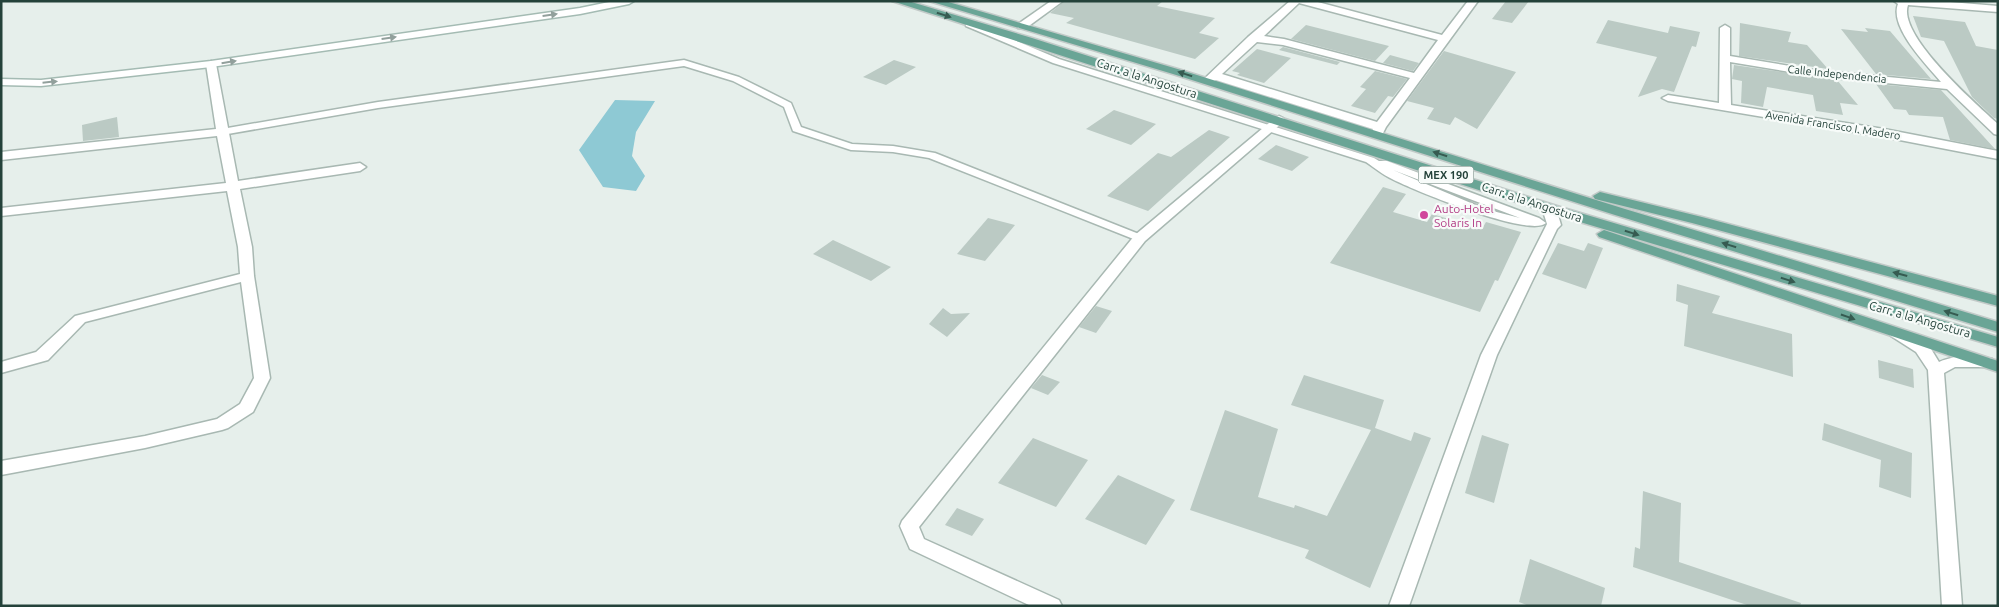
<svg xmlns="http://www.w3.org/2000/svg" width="1999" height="607" font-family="Ubuntu,sans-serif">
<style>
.water{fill:#8ec9d4}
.building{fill:#bbcac4}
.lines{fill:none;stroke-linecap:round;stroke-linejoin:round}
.lane-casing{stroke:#a8b8b2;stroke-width:3}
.street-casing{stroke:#a8b8b2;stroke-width:3}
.secondary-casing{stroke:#a4bbb3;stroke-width:3}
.primary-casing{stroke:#c2cac8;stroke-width:3}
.lane{fill:#fff;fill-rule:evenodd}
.street{fill:#fff;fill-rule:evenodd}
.secondary{fill:#fff;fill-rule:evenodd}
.primary{fill:#6aa596;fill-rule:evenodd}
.oneway{fill:#92a09c}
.oneway2{fill:#365b51}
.hotel-dot{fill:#d1479c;stroke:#f7fbf9;stroke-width:2}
.labels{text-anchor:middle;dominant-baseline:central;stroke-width:4.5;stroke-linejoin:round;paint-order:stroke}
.far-street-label{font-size:11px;fill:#24423a;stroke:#f7fbf9}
.shield{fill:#f7fbf9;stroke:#637a73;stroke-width:1}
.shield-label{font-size:11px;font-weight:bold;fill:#24423a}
.street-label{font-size:12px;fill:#24423a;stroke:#f7fbf9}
.hotel-label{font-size:12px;fill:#b23c85;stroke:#f7fbf9;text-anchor:start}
</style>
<rect width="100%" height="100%" fill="#e6efeb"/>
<polygon class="water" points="615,100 655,101 636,132 632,156 645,176 636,191 603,187 579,150"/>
<g class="building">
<polygon points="1065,1 1163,1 1157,6 1215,18 1199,33 1219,38 1195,59 1066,23 1074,18 1050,13"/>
<polygon points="1506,1 1529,1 1512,23 1492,19"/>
<polygon points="1913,16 1965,22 1976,46 1998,50 1998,119 1994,118 1972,97 1944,41 1921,37"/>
<polygon points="1608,20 1668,33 1670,26 1700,32 1696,47 1692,46 1674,92 1662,89 1638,97 1657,57 1596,43"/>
<polygon points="1740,23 1791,32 1788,42 1807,45 1828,69 1739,56"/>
<polygon points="1306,25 1389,46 1375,61 1291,39"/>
<polygon points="1865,28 1890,31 1931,79 1876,74 1841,29 1868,32"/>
<polygon points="1283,47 1340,62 1337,65 1279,50"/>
<polygon points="1257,49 1291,58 1264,83 1237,75 1240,73 1232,71"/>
<polygon points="1444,51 1516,72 1477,129 1455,117 1450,125 1427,119 1434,108 1407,101"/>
<polygon points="1390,55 1419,63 1413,71 1383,63"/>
<polygon points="894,60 916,67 886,85 863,77"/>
<polygon points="1734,65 1837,80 1858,105 1840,103 1843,115 1816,111 1813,95 1767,87 1763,107 1741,103 1742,81 1732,79"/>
<polygon points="1375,71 1407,79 1393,97 1388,96 1375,113 1351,106 1366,89 1360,87"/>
<polygon points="1876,84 1941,90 1995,149 1950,140 1943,117 1909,115 1906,110 1894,109"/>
<polygon points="1114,110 1156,124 1131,145 1086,129"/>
<polygon points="117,117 119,137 83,141 82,125"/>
<polygon points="1209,130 1230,137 1148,211 1107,196 1158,153 1171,157"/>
<polygon points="1276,145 1309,157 1292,171 1258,159"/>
<polygon points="1383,187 1406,194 1393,212 1427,222 1432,214 1482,229 1486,222 1521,232 1498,281 1495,280 1480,312 1330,263"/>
<polygon points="988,218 1015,225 985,261 957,254"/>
<polygon points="833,240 891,267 871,281 813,254"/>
<polygon points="1558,243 1584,251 1588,243 1603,248 1586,289 1542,274"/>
<polygon points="1677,284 1720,296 1712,313 1792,334 1793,377 1684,346 1688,305 1676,301"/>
<polygon points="1096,306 1112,311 1096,333 1079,327"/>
<polygon points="943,308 951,314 970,313 947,337 929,324"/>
<polygon points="1878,360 1913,369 1914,388 1879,378"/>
<polygon points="1042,375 1060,382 1048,395 1031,388"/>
<polygon points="1304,375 1384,400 1375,428 1411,441 1414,432 1431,438 1370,588 1305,558 1309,550 1190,510 1225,410 1278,429 1258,497 1294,508 1295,505 1327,516 1371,430 1291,405"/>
<polygon points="1824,423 1912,453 1911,498 1879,487 1881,460 1822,440"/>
<polygon points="1482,435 1509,444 1494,503 1465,493"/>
<polygon points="1033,438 1088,460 1056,507 998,483"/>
<polygon points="1118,475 1175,500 1146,545 1085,519"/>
<polygon points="1643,491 1681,503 1679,562 1801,603 1800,606 1750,606 1633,567 1635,547 1640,549"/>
<polygon points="957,508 984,519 972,536 945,525"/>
<polygon points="1530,559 1605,588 1601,606 1529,606 1519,602"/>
</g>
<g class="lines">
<defs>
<g id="lane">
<path d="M966,22H972L1059,59L1374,158L1379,161H1387L1539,218L1546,223C1530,238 1413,190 1392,179C1383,175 1375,168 1366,162L1053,63L966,26ZM1393,170L1520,218L1485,209Z"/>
<polygon points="684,60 739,77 791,103 801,127 852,144 893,146 935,153 1144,236 1146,238 1144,240 1136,240 929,158 893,152 851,150 793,131 784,107 733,81 684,66 378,108 222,135 217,132 222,129 378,102"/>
</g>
<g id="street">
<polygon points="1051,1 1063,1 1026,28 1018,28 1018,24"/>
<path d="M1290,1H1314L1442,35L1468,1H1478L1386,127L1381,137L1377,138L1371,134L1373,129L1216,80L1208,84L1202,81L1248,37ZM1299,3L1438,40L1414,73L1284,39L1264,36ZM1257,42L1283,45L1410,78L1377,122L1222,74Z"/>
<path d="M1894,1H1938L1998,6V12L1908,5C1897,35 1976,104 1998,124V135L1994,134L1947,89L1814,76L1730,62L1731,105L1884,129L1998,151V159L1884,137L1668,101L1662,98L1668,95L1719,103L1720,28L1725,25L1730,28V56L1814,70L1941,82C1926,64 1889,27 1898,4Z"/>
<polygon points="211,61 216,64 238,181 360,163 366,167 360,171 240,189 252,247 254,276 270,378 253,412 228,428 222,430 145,448 1,475 1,461 145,436 217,419 240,404 254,378 241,282 85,322 48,360 1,373 1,362 36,352 75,316 240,274 238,247 227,191 1,216 1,208 226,183 217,136 1,160 1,152 216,129 206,64"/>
<polygon points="1279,116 1283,118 1285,120 1283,122 1145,241 919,527 924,539 1059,600 1062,606 1031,606 910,549 900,526 902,521 1135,235 1275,118"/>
<polygon points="1549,204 1556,208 1561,225 1557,229 1497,355 1409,606 1389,606 1481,355 1547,224 1542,208"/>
<path d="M1896,328L1928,344L1939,362C1954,355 1975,355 1992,359L1994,363L1992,367H1955L1944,373L1962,606H1942L1928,370L1916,352L1891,336L1888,333L1891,330Z"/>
</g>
<polygon id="secondary" points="614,1 634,1 629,4 580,14 211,67 41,86 1,85 1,79 41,80 211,61 580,8"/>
<g id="primary">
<polygon points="892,1 908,1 1032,38 1560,207 1998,337 1998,347 1550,213"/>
<polygon points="929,1 945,1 1181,70 1625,209 1998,322 1998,332 1615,215 1173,74"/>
<polygon points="1600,192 1702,217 1998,296 1998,306 1692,223 1595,199 1593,196"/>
<polygon points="1604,230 1998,361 1998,372 1599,237 1597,234"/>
</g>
</defs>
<use href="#lane" class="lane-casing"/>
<use href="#street" class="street-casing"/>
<use href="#secondary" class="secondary-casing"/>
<use href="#primary" class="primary-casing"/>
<use href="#lane" class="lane"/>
<use href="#street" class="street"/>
<use href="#secondary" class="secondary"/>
<use href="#primary" class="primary"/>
</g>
<defs><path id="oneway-solid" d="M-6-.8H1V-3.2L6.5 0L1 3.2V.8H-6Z" transform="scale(1.25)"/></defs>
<g class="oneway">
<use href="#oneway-solid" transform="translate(550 15) rotate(-8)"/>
<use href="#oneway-solid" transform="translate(389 38) rotate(-8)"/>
<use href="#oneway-solid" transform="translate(229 62) rotate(-9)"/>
<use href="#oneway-solid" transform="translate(50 82) rotate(-6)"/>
</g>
<g class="oneway2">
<use href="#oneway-solid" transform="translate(944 15) rotate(17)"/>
<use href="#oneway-solid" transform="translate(1185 74) rotate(-163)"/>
<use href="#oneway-solid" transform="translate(1440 154) rotate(-163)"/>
<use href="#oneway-solid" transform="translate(1632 233) rotate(17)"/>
<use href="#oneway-solid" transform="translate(1729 245) rotate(-163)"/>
<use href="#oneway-solid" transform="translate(1900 274) rotate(-165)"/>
<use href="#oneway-solid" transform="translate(1788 280) rotate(17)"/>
<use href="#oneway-solid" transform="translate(1951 313) rotate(-163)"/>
<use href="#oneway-solid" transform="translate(1848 317) rotate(19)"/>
</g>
<circle class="hotel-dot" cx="1424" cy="215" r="5"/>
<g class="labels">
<g class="far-street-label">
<text transform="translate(1837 74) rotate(6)">Calle Independencia</text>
<text transform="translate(1833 125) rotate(9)">Avenida Francisco I. Madero</text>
</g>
<rect class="shield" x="1418.5" y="166.5" width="55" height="17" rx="4"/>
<g class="shield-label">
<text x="1446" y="175">MEX 190</text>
</g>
<g class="street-label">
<text transform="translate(1147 78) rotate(18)">Carr. a la Angostura</text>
<text transform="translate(1532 202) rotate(18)">Carr. a la Angostura</text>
<text transform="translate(1920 319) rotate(16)">Carr. a la Angostura</text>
</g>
<g class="hotel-label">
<text x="1434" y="208">Auto-Hotel<tspan x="1434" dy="14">Solaris In</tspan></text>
</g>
</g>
<rect width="1999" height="607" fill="none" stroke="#24423a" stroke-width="5"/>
</svg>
